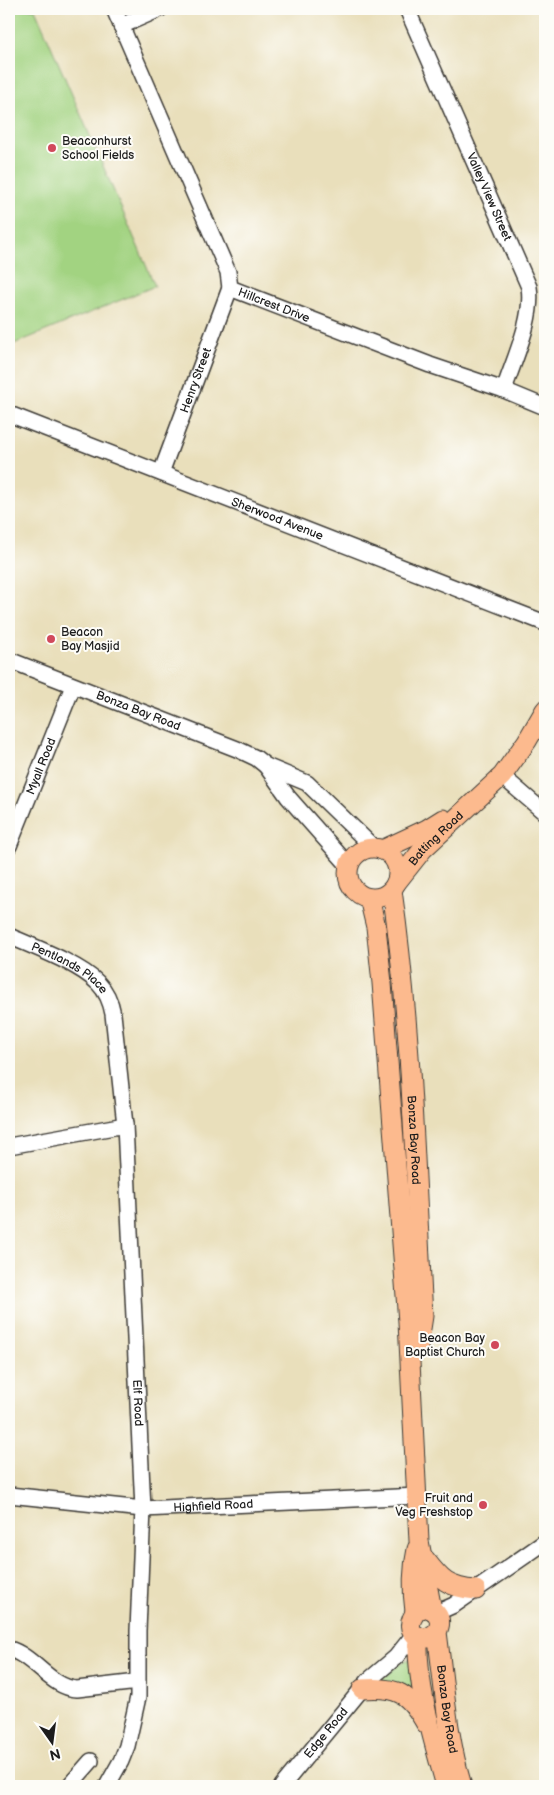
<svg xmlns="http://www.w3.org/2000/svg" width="554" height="1795" font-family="'Balsamiq Sans',sans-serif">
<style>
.green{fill:#a2d381;stroke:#5f784e}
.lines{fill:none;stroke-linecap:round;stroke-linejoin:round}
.minor-casing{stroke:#3b3934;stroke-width:18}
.major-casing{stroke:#3b3934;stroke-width:21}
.minor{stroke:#fff;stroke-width:15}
.major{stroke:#fcba8e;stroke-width:19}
.poi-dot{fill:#d1495b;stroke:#fdfcf7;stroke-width:2}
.labels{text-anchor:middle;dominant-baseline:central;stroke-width:4;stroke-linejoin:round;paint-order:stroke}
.poi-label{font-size:12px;fill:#1c1c1c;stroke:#fdfcf7;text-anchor:start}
.street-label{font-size:12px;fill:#1c1c1c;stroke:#fdfcf7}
</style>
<rect width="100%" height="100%" fill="#fdfcf7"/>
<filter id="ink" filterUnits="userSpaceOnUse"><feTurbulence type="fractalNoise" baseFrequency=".02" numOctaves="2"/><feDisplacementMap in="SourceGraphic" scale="10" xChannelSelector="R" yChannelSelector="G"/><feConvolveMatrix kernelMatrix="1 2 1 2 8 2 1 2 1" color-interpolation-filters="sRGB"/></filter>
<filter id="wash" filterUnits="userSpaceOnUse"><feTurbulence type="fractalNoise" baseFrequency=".0096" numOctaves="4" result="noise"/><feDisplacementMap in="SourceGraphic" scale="20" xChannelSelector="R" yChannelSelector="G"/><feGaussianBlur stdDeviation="1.12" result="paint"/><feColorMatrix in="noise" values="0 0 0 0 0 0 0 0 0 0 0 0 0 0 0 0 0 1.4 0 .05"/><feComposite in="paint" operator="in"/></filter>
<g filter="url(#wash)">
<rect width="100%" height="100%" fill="#e9dfbb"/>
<g class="green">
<polygon points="9,9 35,9 155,286 9,346"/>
<polygon points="405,1660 411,1660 414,1695 379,1681"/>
</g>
</g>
<g filter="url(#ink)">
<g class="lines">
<defs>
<g id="minor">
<path id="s1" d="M114,9L228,272L230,288L430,365L504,390L545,407"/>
<path id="s2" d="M407,9L529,287C534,318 514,359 504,390"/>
<polyline points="121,26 160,9"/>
<path id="s3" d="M9,414L545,623"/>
<path id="s4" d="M161,473L230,288"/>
<path id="s5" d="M9,660L237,749L256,758L266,766L307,783L374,848"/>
<polyline points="266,766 288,797 349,866"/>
<polyline points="502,776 545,813"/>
<path id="s6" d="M9,846L73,686"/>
<path id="s7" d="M9,936C34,947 80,964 98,983C106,991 111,1003 113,1014L125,1125L143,1509L138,1631V1697L127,1746L121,1761L107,1786"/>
<polyline points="9,1146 125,1125"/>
<path id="s8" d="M9,1495L143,1509L418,1496"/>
<polyline points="436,1613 454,1605 545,1542"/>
<path d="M9,1649C34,1656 51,1688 77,1689L138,1682"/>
<polyline points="69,1786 91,1761"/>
<path id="s9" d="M282,1786L370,1679L396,1657L415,1633"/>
</g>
<g id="major">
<circle cx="373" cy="873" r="25"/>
<polyline points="382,850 427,829 443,819"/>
<path id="s10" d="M396,883L423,849L502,776L527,741L545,710"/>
<path id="s11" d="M392,890C412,1031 415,1174 423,1316L418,1348"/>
<polyline points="369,898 376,927 382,983 408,1322 419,1541 432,1610"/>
<path d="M425,1559C441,1580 448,1588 476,1590"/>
<path d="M415,1612C412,1590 412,1571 417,1549"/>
<path id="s12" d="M437,1632L428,1638C394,1639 417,1593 436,1613C441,1619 440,1626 437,1632C444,1684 447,1736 462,1786"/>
<path d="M418,1636C416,1685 433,1739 446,1786"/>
<path d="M362,1689C397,1686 409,1693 426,1724"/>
</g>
</defs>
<use href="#minor" class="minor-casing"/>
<use href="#major" class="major-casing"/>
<use href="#minor" class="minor"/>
<use href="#major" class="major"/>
</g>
</g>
<g class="poi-dot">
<circle cx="52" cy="148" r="5"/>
<circle cx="51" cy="639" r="5"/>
<circle cx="495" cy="1345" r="5"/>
<circle cx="483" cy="1505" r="5"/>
</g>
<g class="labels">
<g class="poi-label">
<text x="62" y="141">Beaconhurst<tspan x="62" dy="14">School Fields</tspan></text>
<text x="61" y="632">Beacon<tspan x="61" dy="14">Bay Masjid</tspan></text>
<text x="485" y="1338" text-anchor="end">Beacon Bay<tspan x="485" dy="14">Baptist Church</tspan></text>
<text x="473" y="1498" text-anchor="end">Fruit and<tspan x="473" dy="14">Veg Freshstop</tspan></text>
</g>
<g class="street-label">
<text stroke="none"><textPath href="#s2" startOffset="205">Valley View Street</textPath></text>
<text stroke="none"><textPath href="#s1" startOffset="350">Hillcrest Drive</textPath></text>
<text stroke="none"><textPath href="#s4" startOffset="99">Henry Street</textPath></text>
<text stroke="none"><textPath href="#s3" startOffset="288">Sherwood Avenue</textPath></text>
<text stroke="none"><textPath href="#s5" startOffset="139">Bonza Bay Road</textPath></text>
<text stroke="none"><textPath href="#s6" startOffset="86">Myall Road</textPath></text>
<text stroke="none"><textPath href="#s10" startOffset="60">Batting Road</textPath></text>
<text stroke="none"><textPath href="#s7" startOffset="69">Pentlands Place</textPath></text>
<text stroke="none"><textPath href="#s11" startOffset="251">Bonza Bay Road</textPath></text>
<text stroke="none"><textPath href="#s7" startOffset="526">Elf Road</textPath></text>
<text stroke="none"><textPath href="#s8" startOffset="205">Highfield Road</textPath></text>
<text stroke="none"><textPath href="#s12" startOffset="170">Bonza Bay Road</textPath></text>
<text stroke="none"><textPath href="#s9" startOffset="69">Edge Road</textPath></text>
</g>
</g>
<rect width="554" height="1795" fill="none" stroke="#fdfcf7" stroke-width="30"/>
<g transform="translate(52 1742) rotate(166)" stroke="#fdfcf7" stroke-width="4" paint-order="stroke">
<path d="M0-4L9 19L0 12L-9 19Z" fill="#1c1c1c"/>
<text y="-8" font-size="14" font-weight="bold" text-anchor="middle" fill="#1c1c1c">N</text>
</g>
</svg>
